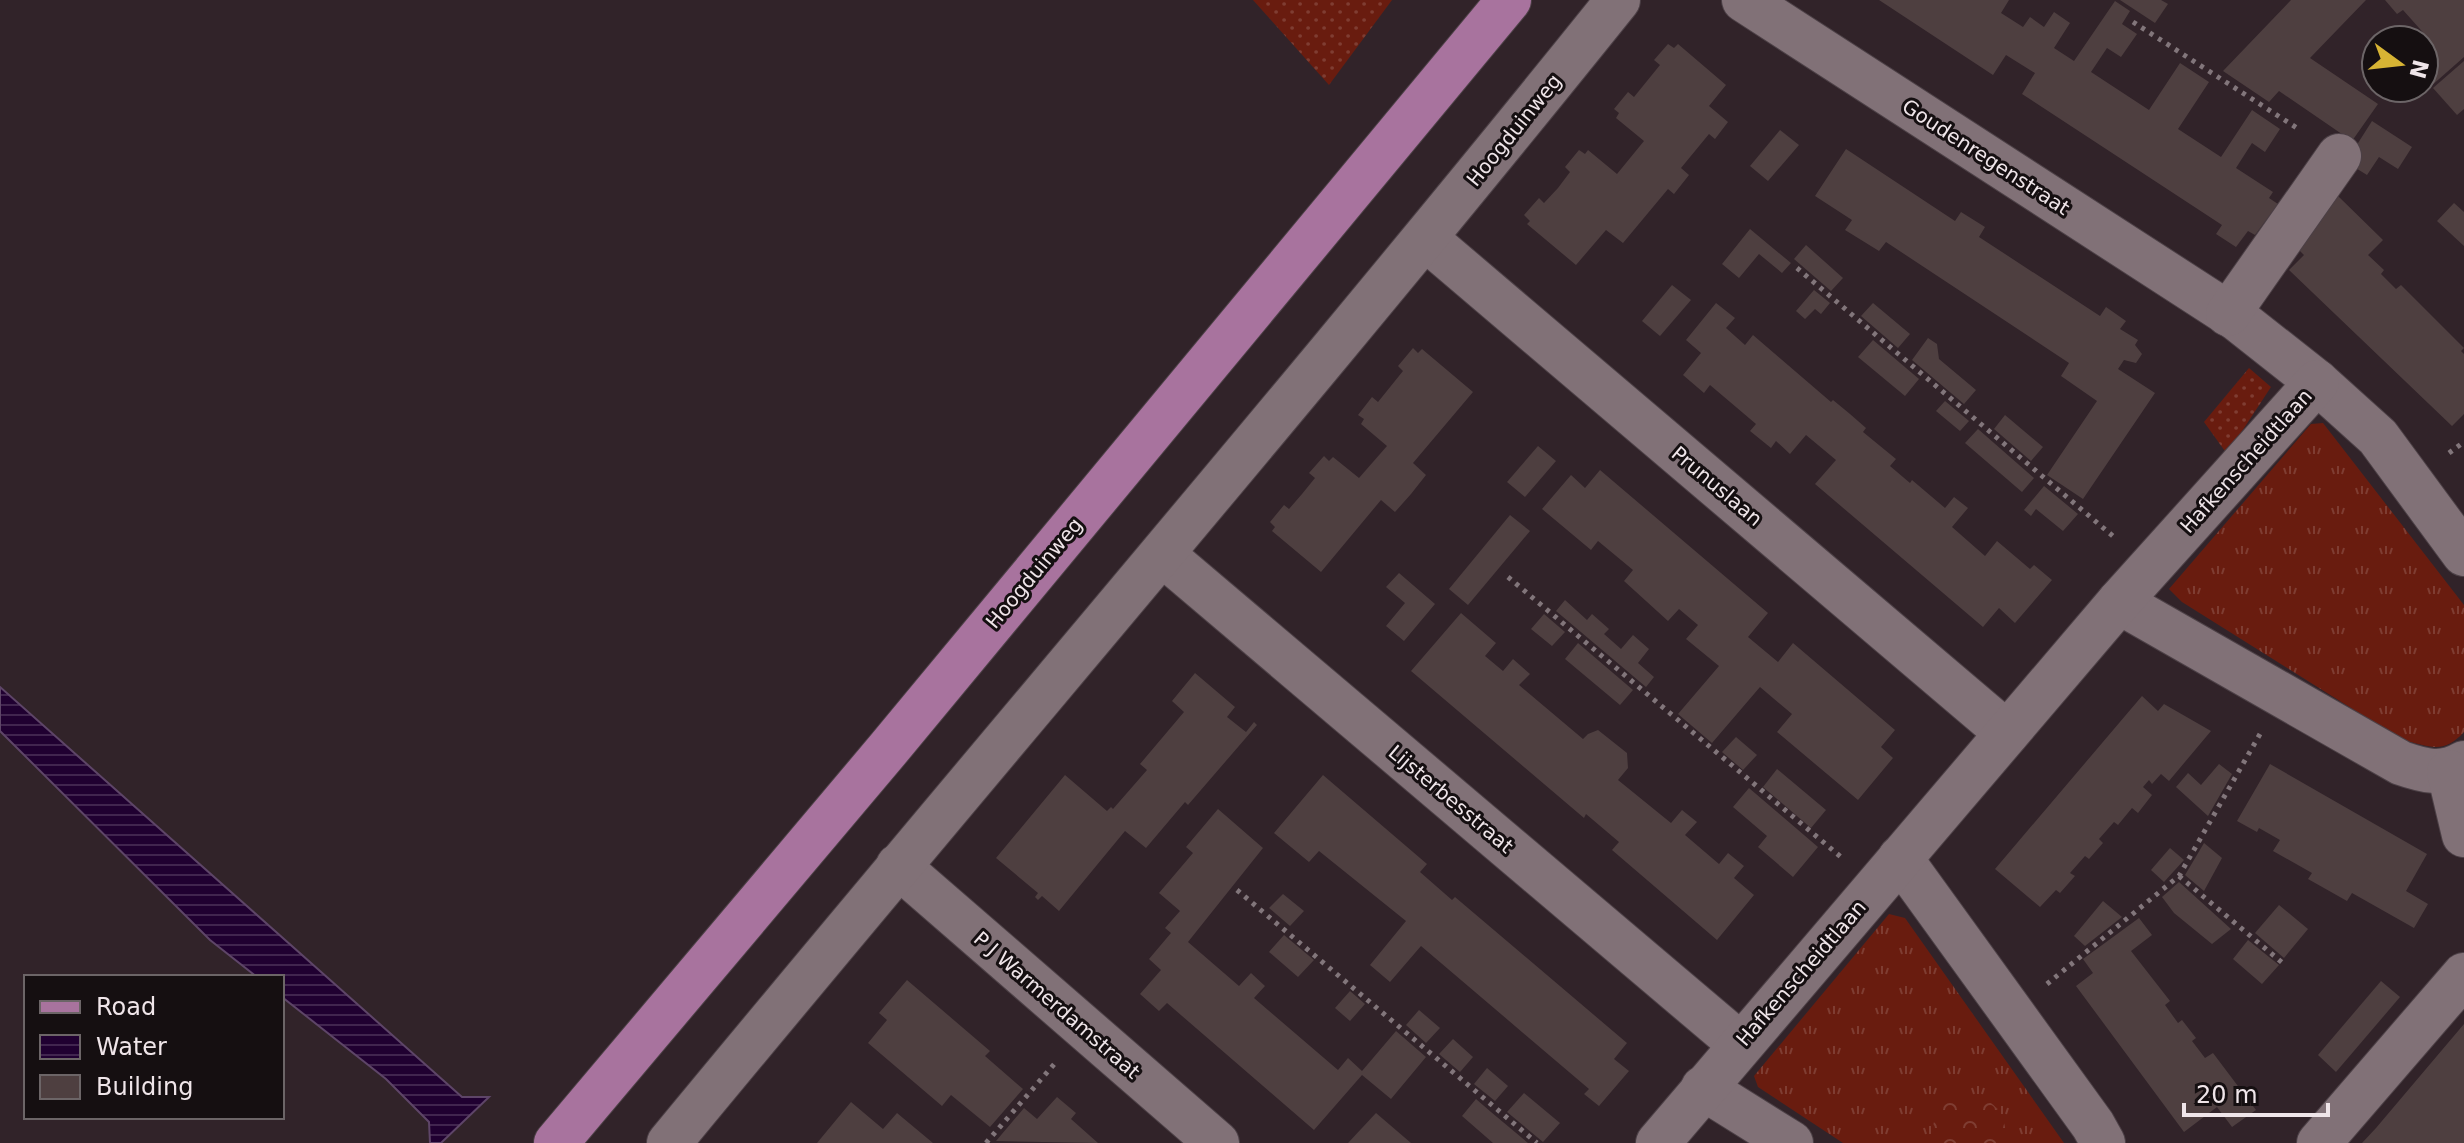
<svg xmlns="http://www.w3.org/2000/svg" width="2464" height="1143" font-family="'DejaVu Sans',sans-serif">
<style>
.grass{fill:url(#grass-tufts)}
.park{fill:url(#park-crowns)}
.garden{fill:url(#garden-dots)}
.water{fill:url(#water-rules);stroke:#5e4568;stroke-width:2}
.building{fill:#4e3f40}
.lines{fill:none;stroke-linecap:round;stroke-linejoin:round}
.minor-casing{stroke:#4c4046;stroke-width:46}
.major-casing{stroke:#4c4046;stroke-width:46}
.path{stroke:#82767b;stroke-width:5;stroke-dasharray:4 6;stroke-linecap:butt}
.minor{stroke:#817177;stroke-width:44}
.major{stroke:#a8739e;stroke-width:44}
.labels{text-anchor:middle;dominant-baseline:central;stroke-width:6;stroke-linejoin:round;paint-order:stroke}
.street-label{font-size:20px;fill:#efe5e9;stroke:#150f11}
</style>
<defs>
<pattern id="grass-tufts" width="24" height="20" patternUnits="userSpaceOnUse" patternTransform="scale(2)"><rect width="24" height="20" fill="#691c0f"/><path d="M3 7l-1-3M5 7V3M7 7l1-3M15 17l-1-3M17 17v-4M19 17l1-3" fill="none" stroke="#7f3d32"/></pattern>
<pattern id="park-crowns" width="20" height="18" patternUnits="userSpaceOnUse" patternTransform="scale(2)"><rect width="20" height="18" fill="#691c0f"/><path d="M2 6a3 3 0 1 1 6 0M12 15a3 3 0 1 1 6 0" fill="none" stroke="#7f3d32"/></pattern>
<pattern id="garden-dots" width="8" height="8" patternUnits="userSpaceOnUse" patternTransform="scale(2)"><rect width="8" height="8" fill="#691c0f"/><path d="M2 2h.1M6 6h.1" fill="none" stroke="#7f3d32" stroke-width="1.8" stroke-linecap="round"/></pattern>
<pattern id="water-rules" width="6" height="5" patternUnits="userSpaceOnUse" patternTransform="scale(2)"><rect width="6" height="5" fill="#200031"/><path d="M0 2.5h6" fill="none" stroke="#41254f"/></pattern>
</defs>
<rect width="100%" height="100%" fill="#312329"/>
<g class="grass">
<path d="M2323,423L2464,605V732C2443,755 2429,746 2402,740L2182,602L2169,589L2311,424Z"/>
<polygon points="1889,914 1905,918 2064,1143 1843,1143 1758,1087 1754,1076"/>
</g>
<path class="park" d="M1962,1095C1992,1094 2009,1114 2005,1143H1933C1930,1119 1939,1103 1962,1095Z"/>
<g class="garden">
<polygon points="1253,0 1392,0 1329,85"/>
<polygon points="2249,368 2271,387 2227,454 2204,422"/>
</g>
<polygon class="water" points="0,687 462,1097 489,1097 441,1143 430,1143 429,1122 386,1079 282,997 282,977 257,977 210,940 0,731"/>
<g class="building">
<polygon points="1879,0 2009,0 2001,13 2023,27 2030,17 2044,27 2054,12 2070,23 2054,48 2074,61 2115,1 2130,11 2122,24 2137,34 2121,57 2107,48 2091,72 2149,110 2180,63 2209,82 2178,129 2221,157 2252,110 2280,129 2265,152 2252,143 2236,168 2273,192 2269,198 2278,204 2255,235 2248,231 2236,247 2216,234 2222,225 2022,94 2035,73 2006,55 1993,75"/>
<polygon points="2120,0 2161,0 2168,4 2155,23"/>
<polygon points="2291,0 2366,0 2310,58 2378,104 2352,141 2279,91 2269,102 2223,71"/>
<polygon points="2385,0 2464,0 2464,57 2430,87 2424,80 2424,42 2428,38 2403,10 2397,14"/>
<polygon points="1668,44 1674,48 1678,44 1726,85 1709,106 1728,122 1715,139 1709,134 1681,168 1689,175 1674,194 1668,189 1623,243 1606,230 1576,265 1527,224 1530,221 1524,215 1539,198 1544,203 1558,188 1570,172 1565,167 1579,150 1585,154 1588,150 1617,174 1644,141 1616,118 1619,113 1614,109 1628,92 1634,97 1660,65 1654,60"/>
<polygon points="2464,61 2464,109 2457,115 2433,88"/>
<polygon points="2372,121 2412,147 2398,169 2379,157 2367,175 2346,162"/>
<polygon points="1780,130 1799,145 1768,181 1750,166"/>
<polygon points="1846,149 1955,221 1961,212 1985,227 1979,237 2100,316 2106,307 2126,321 2120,329 2138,340 2135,345 2142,354 2136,363 2124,360 2118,369 2155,393 2083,499 2047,475 2097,401 2061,376 2069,363 1886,242 1879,251 1845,230 1852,220 1815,196"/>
<polygon points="2338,196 2383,240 2368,255 2384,270 2381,274 2396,289 2401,285 2464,348 2461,351 2464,354 2464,414 2452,426 2289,270 2304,255 2294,245 2294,241"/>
<polygon points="2454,203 2464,212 2464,246 2437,221"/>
<polygon points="1750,229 1791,263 1782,273 1759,254 1739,278 1722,264"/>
<polygon points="1806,245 1843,278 1831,291 1794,259"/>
<polygon points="1672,285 1691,300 1660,336 1642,321"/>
<polygon points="1814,290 1830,303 1821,314 1815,309 1805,319 1796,311"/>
<polygon points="1716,303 1735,318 1726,328 1745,345 1753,335 1831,402 1833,400 1850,414 1866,428 1863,432 1896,459 1890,466 1910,483 1912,480 1945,508 1954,497 1968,508 1952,527 1985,556 1997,541 2030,569 2034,565 2052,580 2015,623 1999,608 1983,627 1815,484 1836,460 1806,435 1790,454 1776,441 1771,448 1750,431 1756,424 1710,385 1704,393 1683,375 1701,353 1686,340"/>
<polygon points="1873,303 1910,334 1898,348 1861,316"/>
<polygon points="1928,338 1937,344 1939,359 1976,390 1964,404 1912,360"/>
<polygon points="1873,340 1919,379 1905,396 1858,357"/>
<polygon points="1413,348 1418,353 1422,349 1473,392 1413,463 1426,475 1411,494 1395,512 1381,500 1321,572 1272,531 1275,527 1270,522 1284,505 1289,509 1302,494 1315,478 1309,473 1324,456 1329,461 1333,457 1359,478 1387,446 1361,424 1364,419 1358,415 1372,397 1378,402 1403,371 1398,366"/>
<polygon points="1945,401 1969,421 1960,431 1936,411"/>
<polygon points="2005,415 2043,447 2031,461 1994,429"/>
<polygon points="1978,429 2034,478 2022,492 1965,443"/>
<polygon points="1538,446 1556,461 1525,497 1507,482"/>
<polygon points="1600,470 1768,613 1748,637 1778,662 1793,643 1895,730 1881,747 1893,758 1858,800 1777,732 1792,714 1760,687 1712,743 1678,714 1719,666 1686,639 1698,625 1679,609 1668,621 1624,581 1633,570 1598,541 1591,550 1542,509 1571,475 1585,488"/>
<polygon points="2044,486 2078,514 2063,531 2036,509 2031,516 2024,510"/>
<polygon points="1510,515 1530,531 1468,605 1449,589"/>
<polygon points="1399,573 1435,604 1404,641 1386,626 1405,603 1386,587"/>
<polygon points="1565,600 1587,620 1592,614 1609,629 1604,634 1621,649 1633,635 1649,649 1638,663 1654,677 1646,687 1556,611"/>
<polygon points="1461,613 1496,643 1485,656 1503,671 1513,659 1530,674 1519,685 1583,739 1588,734 1598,730 1627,753 1628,768 1618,780 1671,823 1682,810 1697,822 1685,835 1719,864 1728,853 1744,866 1734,878 1754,895 1717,940 1612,850 1619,842 1586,814 1584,818 1411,671"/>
<polygon points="1544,614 1565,632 1552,646 1531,629"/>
<polygon points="1578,643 1633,690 1620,705 1565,659"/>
<polygon points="1195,673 1235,707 1227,717 1246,732 1254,722 1257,725 1188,805 1185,802 1146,848 1125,831 1059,911 1042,896 1038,900 1035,897 1038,893 996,858 1065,775 1107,811 1111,807 1113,809 1147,770 1140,764 1184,712 1172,701"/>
<polygon points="2142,696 2158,711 2164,704 2211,731 2169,781 2161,774 2152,784 2149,780 2143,787 2152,795 2138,813 2132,808 2118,825 2114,822 2099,839 2103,843 2089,859 2085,856 2070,873 2075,876 2060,893 2056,890 2040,907 1995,869"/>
<polygon points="1736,737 1757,755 1743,770 1722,752"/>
<polygon points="2219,764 2232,774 2208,816 2176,787 2188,773 2201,785"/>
<polygon points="2270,764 2427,854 2406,891 2428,904 2414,928 2352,893 2347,901 2308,879 2312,873 2273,851 2280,840 2259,828 2257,832 2237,821"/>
<polygon points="1777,769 1826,810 1811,828 1763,787"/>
<polygon points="1323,775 1427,864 1420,872 1452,900 1455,897 1627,1043 1614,1059 1629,1071 1599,1106 1584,1094 1589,1089 1421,946 1390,982 1370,965 1406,921 1319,851 1309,862 1274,833"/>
<polygon points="1749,788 1818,847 1793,877 1758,847 1767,836 1733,807"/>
<polygon points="1218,809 1263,848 1188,942 1239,986 1251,973 1265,986 1254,998 1338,1070 1348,1058 1362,1071 1396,1031 1426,1057 1391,1099 1362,1075 1314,1130 1167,1003 1159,1011 1140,994 1161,970 1149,959 1171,933 1165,928 1180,911 1159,893 1193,853 1186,847"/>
<polygon points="2204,843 2222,858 2204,891 2185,875"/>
<polygon points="2170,848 2184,860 2164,882 2151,870"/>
<polygon points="2179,882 2231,929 2212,944 2174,913 2162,897"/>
<polygon points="1283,894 1304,911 1290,926 1269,908"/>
<polygon points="2103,901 2122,917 2085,946 2074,936"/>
<polygon points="2279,905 2308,929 2284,958 2255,933"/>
<polygon points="2139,918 2152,935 2131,951 2170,1001 2165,1005 2178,1023 2182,1020 2196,1038 2192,1041 2205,1058 2213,1053 2256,1110 2232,1127 2217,1107 2184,1132 2076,986 2093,973 2083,959"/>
<polygon points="1284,935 1314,960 1298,977 1269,952"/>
<polygon points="2248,940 2279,965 2262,984 2233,959"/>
<polygon points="907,980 990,1051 985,1056 1023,1089 990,1127 951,1095 942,1106 868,1043 887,1020 879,1013"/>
<polygon points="2381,981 2400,997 2336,1072 2318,1055"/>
<polygon points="1350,991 1365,1004 1350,1021 1335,1008"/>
<polygon points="1419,1010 1440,1028 1426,1043 1406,1025"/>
<polygon points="2464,1024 2464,1143 2362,1143 2376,1128"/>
<polygon points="1453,1039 1473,1057 1460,1072 1439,1054"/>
<polygon points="1487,1068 1508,1086 1495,1101 1474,1084"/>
<polygon points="1524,1093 1560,1123 1543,1142 1507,1112"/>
<polygon points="1057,1097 1076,1113 1071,1119 1098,1143 996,1141 1024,1108 1037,1119"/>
<polygon points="1476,1099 1491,1112 1528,1143 1493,1143 1462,1116"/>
<polygon points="851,1102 883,1129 897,1113 933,1143 817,1143"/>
<polygon points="1376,1113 1411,1143 1348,1143"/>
</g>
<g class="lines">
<defs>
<g id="minor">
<polyline points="1744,0 2237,319 2317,382 2378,437 2464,554"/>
<polyline points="1426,239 2007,733"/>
<polyline points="2228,314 2339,156"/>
<polyline points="1162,554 1740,1044"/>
<path d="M2119,602L2401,763C2424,771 2442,776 2464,763"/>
<polyline points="2449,772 2464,835"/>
<polyline points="1900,858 2093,1125 2103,1143"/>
<polyline points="898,866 1217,1143"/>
<polyline points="1703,1088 1791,1143"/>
<path d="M669,1143C984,761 1308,386 1618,0"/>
<polyline points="1658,1143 2119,602 2317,382"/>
<polyline points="2319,1143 2464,975"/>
</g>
<polyline id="major" points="556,1143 889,748 1509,0"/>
</defs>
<use href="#minor" class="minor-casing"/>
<use href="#major" class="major-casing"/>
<g class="path">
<polyline points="2133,22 2300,130"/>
<polyline points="1797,268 2114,537"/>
<polyline points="2449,453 2464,442"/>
<polyline points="1508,577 1841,857"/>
<polyline points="2179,876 2285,965"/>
<polyline points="1237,890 1537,1143"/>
<polyline points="2047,984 2179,876 2260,734"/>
<polyline points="986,1143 1056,1062"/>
</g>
<use href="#minor" class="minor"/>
<use href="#major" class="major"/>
</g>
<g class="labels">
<g class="street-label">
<text transform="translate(1514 130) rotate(-51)">Hoogduinweg</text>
<text transform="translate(1986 157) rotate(33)">Goudenregenstraat</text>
<text transform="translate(2246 461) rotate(-48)">Hafkenscheidtlaan</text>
<text transform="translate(1717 486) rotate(40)">Prunuslaan</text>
<text transform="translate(1034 573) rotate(-50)">Hoogduinweg</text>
<text transform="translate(1451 799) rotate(40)">Lijsterbesstraat</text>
<text transform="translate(1801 973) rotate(-49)">Hafkenscheidtlaan</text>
<text transform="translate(1057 1005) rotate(41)">P J Warmerdamstraat</text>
</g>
</g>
<rect x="24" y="975" width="260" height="144" fill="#150f11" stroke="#6c6567" stroke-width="2"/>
<rect x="40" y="1001" width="40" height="12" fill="#a8739e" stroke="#6c6567" stroke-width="2"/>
<text x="96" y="1015" font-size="24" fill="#efe5e9">Road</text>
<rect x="40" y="1035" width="40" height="24" fill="url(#water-rules)" stroke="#6c6567" stroke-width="2"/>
<text x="96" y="1055" font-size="24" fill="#efe5e9">Water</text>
<rect x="40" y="1075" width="40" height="24" fill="#4e3f40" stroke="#6c6567" stroke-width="2"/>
<text x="96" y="1095" font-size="24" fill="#efe5e9">Building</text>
<g transform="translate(2400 64) rotate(105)"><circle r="38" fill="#150f11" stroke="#6c6567" stroke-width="2"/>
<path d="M0-6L14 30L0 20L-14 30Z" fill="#d7b434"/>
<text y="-12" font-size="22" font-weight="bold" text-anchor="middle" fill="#efe5e9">N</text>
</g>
<path d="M2184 1103v12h144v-12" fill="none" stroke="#efe5e9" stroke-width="4"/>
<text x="2196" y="1103" font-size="24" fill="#efe5e9" stroke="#150f11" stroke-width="6" paint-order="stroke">20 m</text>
</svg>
